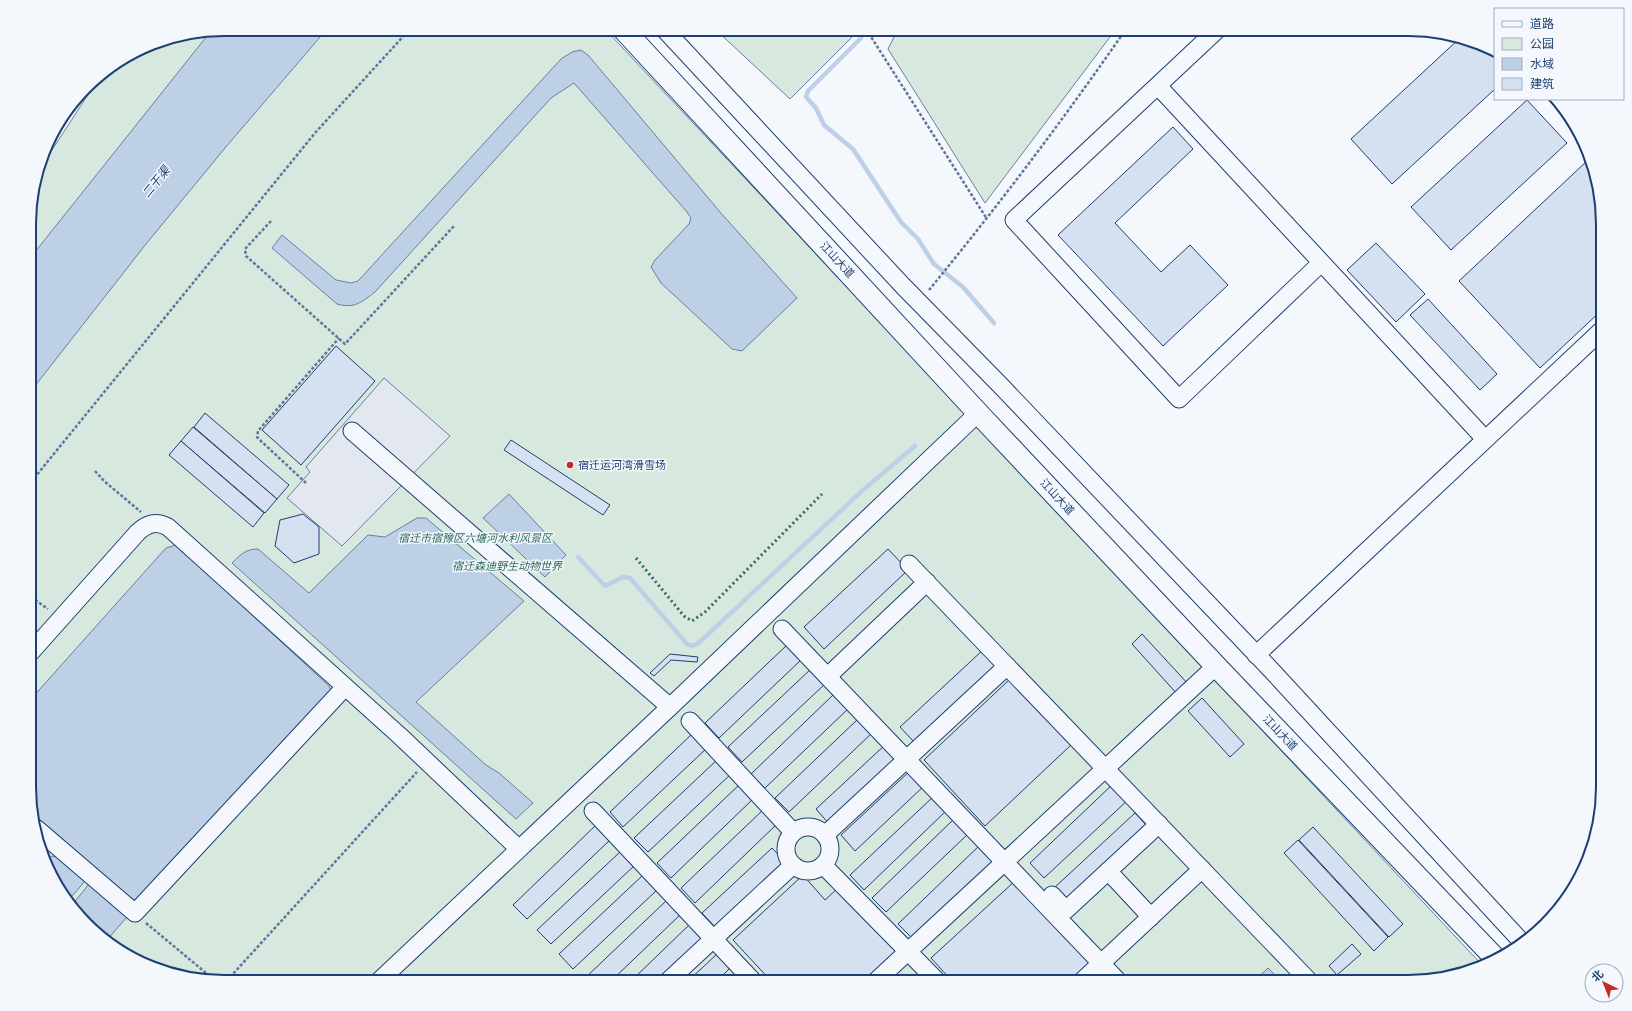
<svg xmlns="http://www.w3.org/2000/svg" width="1632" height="1011" font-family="'Source Serif 4','Noto Sans SC',serif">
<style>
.green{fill:#d7e8df;stroke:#687fa3}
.parking{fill:#e3e8f0;stroke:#687fa3}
.water{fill:#bed0e5;stroke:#687fa3}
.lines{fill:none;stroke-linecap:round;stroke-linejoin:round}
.stream{stroke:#bed0e5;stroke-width:4.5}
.building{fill:#d5e0f0;stroke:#1d3f73}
.minor-casing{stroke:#1d3f73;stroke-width:19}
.major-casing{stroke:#1d3f73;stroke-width:23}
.path{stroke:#5e769c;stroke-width:2.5;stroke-dasharray:3 2;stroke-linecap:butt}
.minor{stroke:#f4f7fb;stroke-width:17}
.major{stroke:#f4f7fb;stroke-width:21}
.hedge{stroke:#2c6c60;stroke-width:3;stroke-dasharray:2 3;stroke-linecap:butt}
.poi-dot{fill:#c62828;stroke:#f4f7fb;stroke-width:1.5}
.labels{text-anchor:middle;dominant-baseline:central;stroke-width:3;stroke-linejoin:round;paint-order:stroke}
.street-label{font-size:11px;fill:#1d3f73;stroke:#f4f7fb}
.poi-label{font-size:11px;fill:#1d3f73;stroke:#f4f7fb;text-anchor:start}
.park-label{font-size:11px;font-style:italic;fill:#2c6c60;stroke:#f4f7fb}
.water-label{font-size:12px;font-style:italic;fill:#1d3f73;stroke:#f4f7fb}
.rim{fill:none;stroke:#1d3f73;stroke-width:2}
</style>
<rect width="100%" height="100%" fill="#f4f7fb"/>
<g class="green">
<polygon points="224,29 605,29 1483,966 1471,972 1421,982 224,982 161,972 116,949 62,895 31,812 31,199 39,170 102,73 149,44"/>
<polygon points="715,29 860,29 790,99"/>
<polygon points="898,29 1116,29 985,203 888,49"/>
</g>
<polygon class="parking" points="384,378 450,436 342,546 287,498 310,472 306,467"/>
<g class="water">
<polygon points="224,29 327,29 225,148 146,244 31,391 31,257 211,31"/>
<path d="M581,50L588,55L720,212L797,298L742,351L732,349L661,283L651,267L655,260L689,224L691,218L687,212L574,83L551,98L375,292C362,302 354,309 337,304L272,248L282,235L336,280L351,283L358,281L561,59L572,52Z"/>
<polygon points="509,494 566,555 545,577 483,518"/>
<path d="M417,518H426L524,601L416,702L486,765L499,773L533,803L516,819L232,563C241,554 246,549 258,549L309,593L368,535L385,537Z"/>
<polygon points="176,545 329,686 333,694 136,902 31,812 31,699 166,548"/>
<polygon points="52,856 57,857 85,881 68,901 62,895 48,859"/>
<polygon points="89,884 127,917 107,940 72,905"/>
<polygon points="1268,968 1282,982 1253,982"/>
</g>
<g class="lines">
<g class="stream">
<polyline points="861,38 808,91 806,97 816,108 824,125 853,149 889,204 901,222 918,239 934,264 963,287 994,323"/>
<polyline points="578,557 605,586 623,577 630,578 687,644 693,646 697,644 705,637 862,491 915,446"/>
</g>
</g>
<g class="building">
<polygon points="1461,37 1489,49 1495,56 1495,89 1392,184 1351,139"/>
<polygon points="1527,100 1567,143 1451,250 1411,207"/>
<polygon points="1173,127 1193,149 1115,223 1161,272 1190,245 1228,285 1163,346 1058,235"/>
<polygon points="1587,161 1603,211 1603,309 1540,368 1459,281"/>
<polygon points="1376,243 1425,294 1396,322 1347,270"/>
<polygon points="1428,299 1497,374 1480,390 1410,315"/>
<polygon points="336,346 375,381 301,465 262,430"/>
<polygon points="205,413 289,485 277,499 194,427"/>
<polygon points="193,427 277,499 265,513 181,441"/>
<polygon points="511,440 610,505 603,515 504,450"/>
<polygon points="181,441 264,513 253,527 169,455"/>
<polygon points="303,514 319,527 319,554 294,563 275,546 280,520"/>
<polygon points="888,549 908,570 824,649 804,627"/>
<polygon points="1142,634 1189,685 1178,695 1132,644"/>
<polygon points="788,644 802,659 719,738 705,723"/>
<polygon points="984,649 1000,666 916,744 900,727"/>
<polygon points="670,654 698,657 697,662 671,660 654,676 650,673"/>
<polygon points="812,668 826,683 742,762 728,747"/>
<polygon points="1010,679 1071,745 985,826 924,760"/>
<polygon points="834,694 848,709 765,788 751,774"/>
<polygon points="1202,698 1244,744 1230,757 1188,711"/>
<polygon points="858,719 872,733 789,812 775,798"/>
<polygon points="693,733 707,748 623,827 610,812"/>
<polygon points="886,744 900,759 830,825 816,809"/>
<polygon points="718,759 732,773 648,852 634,838"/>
<polygon points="911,770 925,785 855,851 841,835"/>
<polygon points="1114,783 1129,799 1044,878 1030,863"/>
<polygon points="740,784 754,798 671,878 657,863"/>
<polygon points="934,796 947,810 864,890 850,875"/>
<polygon points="764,809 778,823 695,903 681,888"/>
<polygon points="1135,813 1148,827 1067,902 1054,888"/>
<polygon points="955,818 969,833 886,912 872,898"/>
<polygon points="596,825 610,840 527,919 513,905"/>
<polygon points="1313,827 1403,924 1389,937 1299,840"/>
<polygon points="1298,840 1388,937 1374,951 1284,853"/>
<polygon points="981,844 995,859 912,938 898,924"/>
<polygon points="772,848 786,863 716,928 702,913"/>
<polygon points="621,851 635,865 551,944 537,930"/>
<polygon points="643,875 657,890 573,969 559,954"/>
<polygon points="803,875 825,900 839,887 899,951 866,982 772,982 733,940"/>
<polygon points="1016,880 1092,963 1071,982 953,982 931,958"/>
<polygon points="667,900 681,914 610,982 587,982 584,979"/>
<polygon points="690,924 704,939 659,982 630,982"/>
<polygon points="1352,944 1361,954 1337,975 1329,966"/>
<polygon points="718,953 731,967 716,982 687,982"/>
</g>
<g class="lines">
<defs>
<g id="minor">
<polyline points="664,29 903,286 1003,388 1274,673 1521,941"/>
<polyline points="1218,29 1014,220 1179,399 1321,263"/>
<polyline points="1158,86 1485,439"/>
<polyline points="352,431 670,707"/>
<polyline points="909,564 1310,982"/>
<polyline points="782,629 1119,982"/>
<path d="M31,652L138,532C148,523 156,521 168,527L400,736L519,849"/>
<polyline points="1256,655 1603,329"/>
<polyline points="828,676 927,582"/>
<polyline points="690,721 793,832"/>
<polyline points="593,811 754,982"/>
<circle cx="808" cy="849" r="22"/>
<polyline points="37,829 135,913 345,687"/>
<polyline points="825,835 1007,666"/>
<polyline points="823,865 938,982"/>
<polyline points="1108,871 1151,917"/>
<polyline points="1052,895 1066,910 1159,824"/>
<polyline points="378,982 670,707 978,413"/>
<polyline points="667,982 793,865"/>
<polyline points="875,982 1216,666"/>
<polyline points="1081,982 1202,869"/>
</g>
<polyline id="major" points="623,29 978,413 1216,666 1497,960"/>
</defs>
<use href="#minor" class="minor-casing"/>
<use href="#major" class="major-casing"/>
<g class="path">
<polyline points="866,29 987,219"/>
<polyline points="271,221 245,249 246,256 345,344 454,226"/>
<path d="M929,290C998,206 1064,119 1126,29"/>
<polyline points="95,471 104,481 141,512"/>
<polyline points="31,482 315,133 410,29"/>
<polyline points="306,483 261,441 257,437 258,431 339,338"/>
<polyline points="31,597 48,609"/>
<polyline points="146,923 212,978 221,981 232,975 417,772"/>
</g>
<use href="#minor" class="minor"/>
<use href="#major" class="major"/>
<polyline class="hedge" points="636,558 684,616 692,621 705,612 822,494"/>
</g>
<circle class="poi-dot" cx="570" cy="465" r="4"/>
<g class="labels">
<g class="street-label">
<text transform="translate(837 260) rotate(47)">江山大道</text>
<text transform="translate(1057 497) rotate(47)">江山大道</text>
<text transform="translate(1280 733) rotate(46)">江山大道</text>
</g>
<g class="poi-label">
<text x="578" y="465">宿迁运河湾滑雪场</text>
</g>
<g class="park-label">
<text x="475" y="538">宿迁市宿豫区六塘河水利风景区</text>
<text x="507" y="566">宿迁森迪野生动物世界</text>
</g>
<g class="water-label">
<text transform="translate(156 182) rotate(-51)">二干渠</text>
</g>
</g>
<path d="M0 0H1632V1011H0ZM224 36H1408A188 188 0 0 1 1596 224V787A188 188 0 0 1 1408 975H224A188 188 0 0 1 36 787V224A188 188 0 0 1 224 36Z" fill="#f4f7fb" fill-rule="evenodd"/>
<path class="rim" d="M224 36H1408A188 188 0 0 1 1596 224V787A188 188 0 0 1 1408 975H224A188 188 0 0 1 36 787V224A188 188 0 0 1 224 36Z"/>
<rect x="1494" y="8" width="130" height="92" fill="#f4f7fb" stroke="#9eadc5"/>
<rect x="1502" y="21" width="20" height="6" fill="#f4f7fb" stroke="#9eadc5"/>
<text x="1530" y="28" font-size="12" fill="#1d3f73">道路</text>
<rect x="1502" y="38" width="20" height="12" fill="#d7e8df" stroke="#9eadc5"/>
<text x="1530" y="48" font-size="12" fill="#1d3f73">公园</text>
<rect x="1502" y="58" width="20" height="12" fill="#bed0e5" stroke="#9eadc5"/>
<text x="1530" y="68" font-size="12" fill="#1d3f73">水域</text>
<rect x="1502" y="78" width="20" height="12" fill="#d5e0f0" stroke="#9eadc5"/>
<text x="1530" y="88" font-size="12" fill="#1d3f73">建筑</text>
<g transform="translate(1604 983) rotate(317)"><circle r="19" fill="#f4f7fb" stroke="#9eadc5"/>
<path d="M0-3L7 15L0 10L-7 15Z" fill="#c62828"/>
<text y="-6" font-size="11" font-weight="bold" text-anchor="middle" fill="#1d3f73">北</text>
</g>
</svg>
